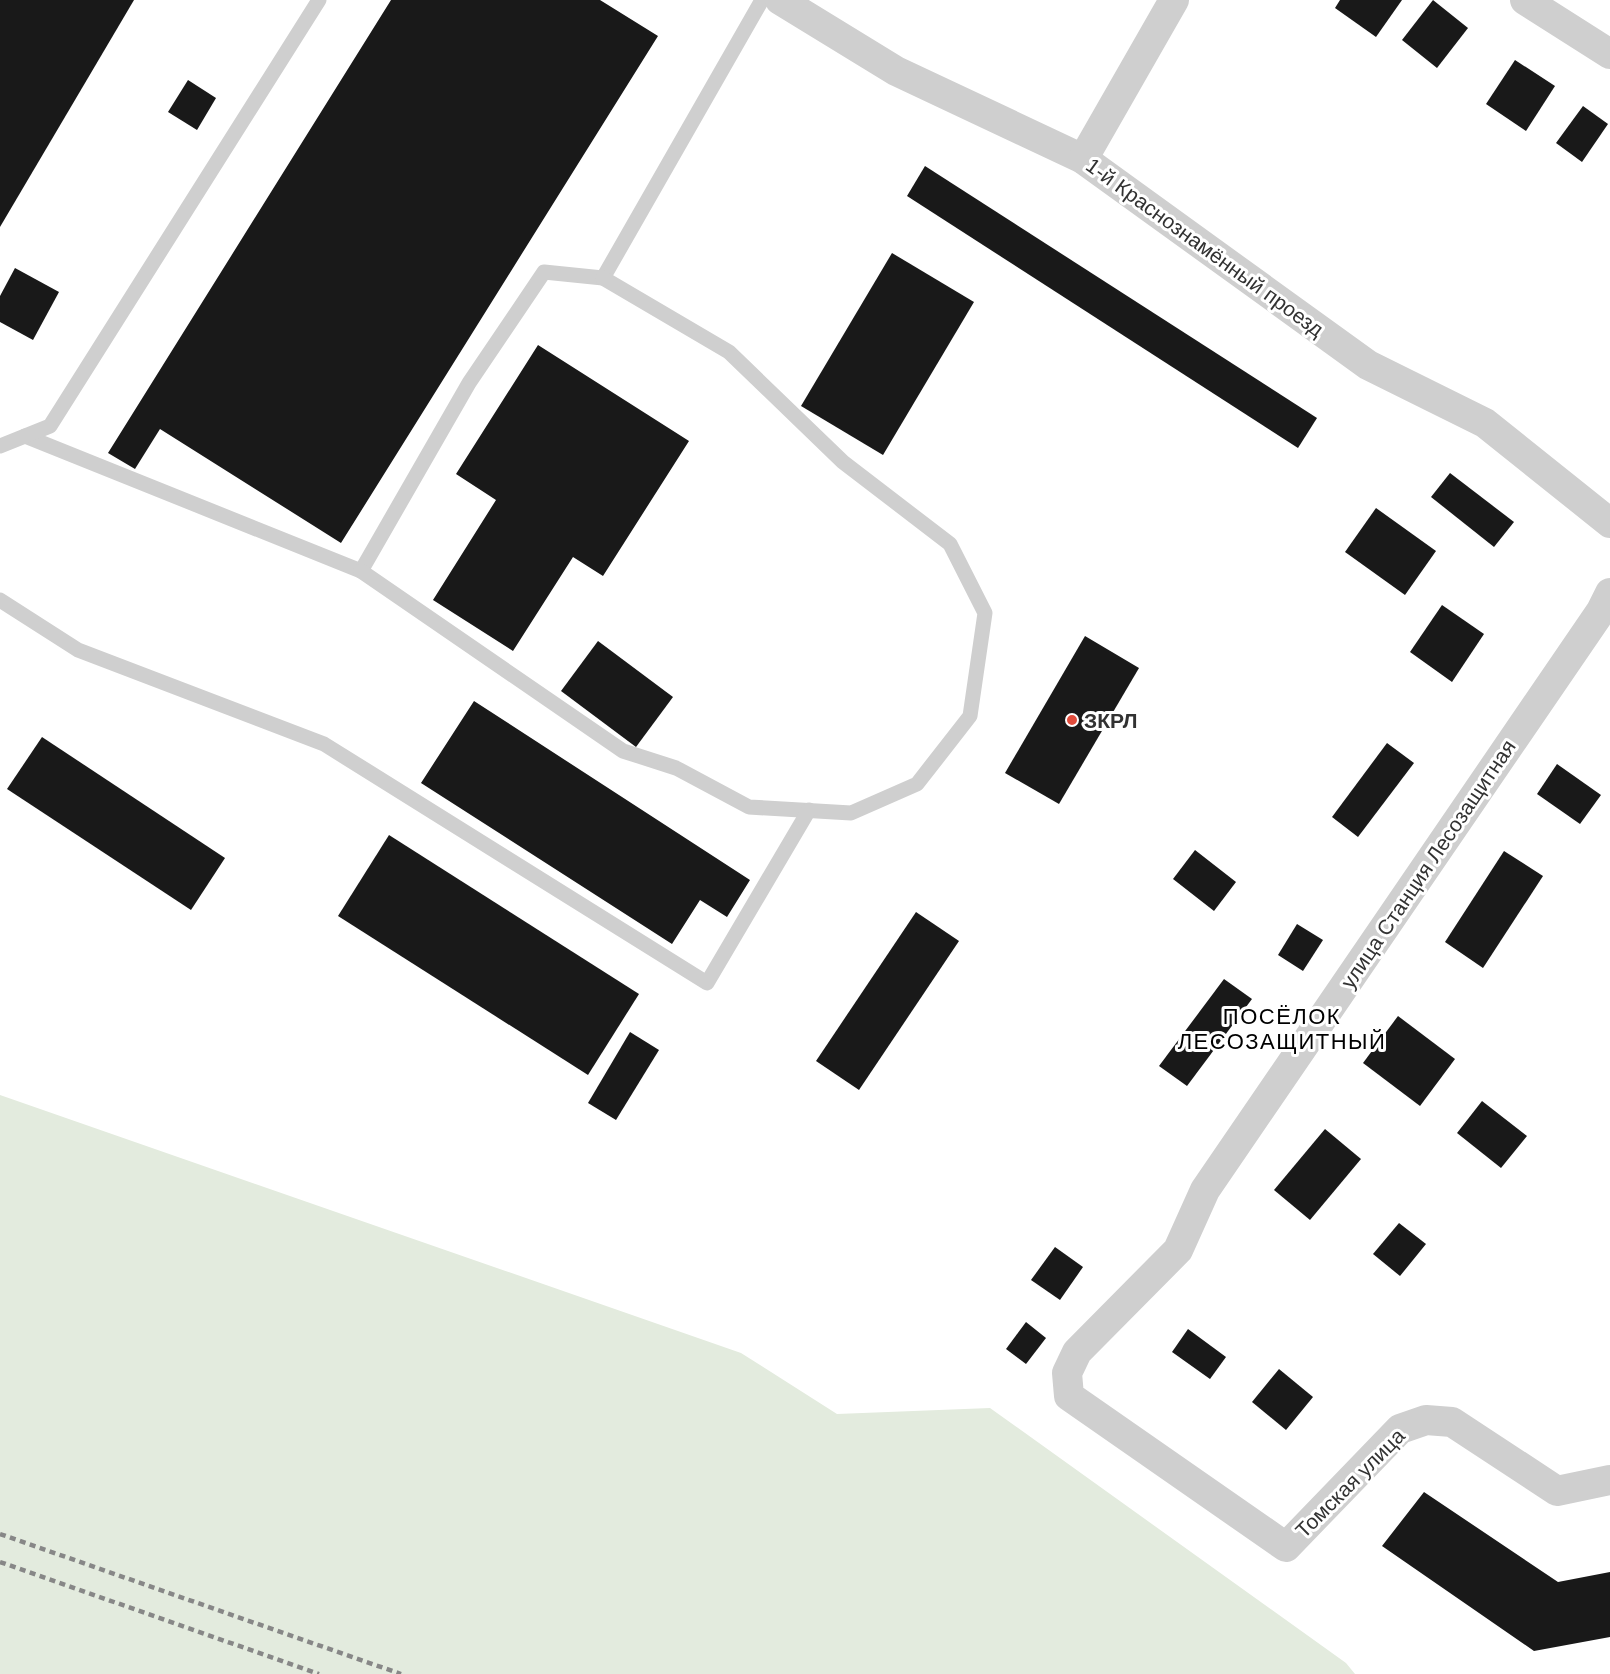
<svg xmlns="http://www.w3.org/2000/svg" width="1610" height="1674" font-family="Arial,sans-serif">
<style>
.green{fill:#e3ebde}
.building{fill:#191919}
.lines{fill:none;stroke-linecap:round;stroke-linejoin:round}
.lane{stroke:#cfcfcf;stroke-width:15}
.street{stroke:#cfcfcf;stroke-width:30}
.rail{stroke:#878787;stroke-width:4.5;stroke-dasharray:6 4.5;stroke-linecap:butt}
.poi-dot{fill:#e14c3c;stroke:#fff;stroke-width:2}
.labels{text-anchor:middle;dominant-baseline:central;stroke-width:6;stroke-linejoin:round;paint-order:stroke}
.street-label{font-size:21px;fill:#323232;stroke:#fff}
.poi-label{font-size:21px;font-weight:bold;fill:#323232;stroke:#fff;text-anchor:start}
.neighbourhood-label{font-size:22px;letter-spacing:1.5px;fill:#000;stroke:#fff}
</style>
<rect width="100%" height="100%" fill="#fff"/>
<polygon class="green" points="0,1095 741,1353 837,1414 990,1408 1346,1663 1355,1674 0,1674"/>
<g class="building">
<polygon points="0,0 134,0 0,227"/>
<polygon points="391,0 600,0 658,36 341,543 160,429 135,469 108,453"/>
<polygon points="1340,0 1402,0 1376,37 1335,8"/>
<polygon points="1433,0 1468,28 1437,68 1402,40"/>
<polygon points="1515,60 1555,86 1526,131 1486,104"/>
<polygon points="188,80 216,98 197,130 168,112"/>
<polygon points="1583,106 1608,124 1582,162 1556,143"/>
<polygon points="925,166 1317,418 1298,448 907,196"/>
<polygon points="892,253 974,302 883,455 801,406"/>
<polygon points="15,268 59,292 33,340 0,322 0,296"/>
<polygon points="538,345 689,441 603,576 573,557 513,651 433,600 496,500 456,474"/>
<polygon points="1450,473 1514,522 1494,547 1431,497"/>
<polygon points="1376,508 1436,551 1405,595 1345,552"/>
<polygon points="1442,605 1484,634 1452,682 1410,652"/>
<polygon points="1085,636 1139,668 1059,804 1005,773"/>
<polygon points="598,641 673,697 636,747 561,691"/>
<polygon points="474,701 750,880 727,917 700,900 672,944 421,783"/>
<polygon points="42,737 225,858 191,910 7,789"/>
<polygon points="1387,743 1414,763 1358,837 1332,817"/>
<polygon points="1557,764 1601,795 1580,824 1537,794"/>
<polygon points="389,835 639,994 588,1075 338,916"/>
<polygon points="1195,850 1236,882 1214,911 1173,879"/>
<polygon points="1504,851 1543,876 1483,968 1445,942"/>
<polygon points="916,912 959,941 859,1090 816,1061"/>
<polygon points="1297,924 1323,940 1303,971 1278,955"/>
<polygon points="1224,979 1252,999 1187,1086 1159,1066"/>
<polygon points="1398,1016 1455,1059 1420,1106 1363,1063"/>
<polygon points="630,1032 659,1050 616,1120 588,1103"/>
<polygon points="1482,1101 1527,1136 1501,1168 1457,1133"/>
<polygon points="1325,1129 1361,1159 1310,1220 1274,1190"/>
<polygon points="1399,1223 1426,1244 1400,1276 1373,1254"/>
<polygon points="1055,1247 1083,1267 1060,1300 1031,1280"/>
<polygon points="1026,1322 1046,1338 1026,1364 1006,1349"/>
<polygon points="1188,1329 1226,1357 1210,1379 1172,1352"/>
<polygon points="1279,1369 1313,1397 1286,1430 1252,1402"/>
<polygon points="1424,1492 1558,1582 1610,1572 1610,1637 1534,1651 1382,1546"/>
</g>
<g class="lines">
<g class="lane">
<polyline points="25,436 361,571 469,383 544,272 603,278 762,0"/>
<polyline points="0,446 50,426 319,0"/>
<polyline points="361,571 623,751 676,768 749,807 851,813 917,784 970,716 985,613 950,544 843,462 729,352 603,278"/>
<polyline points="0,600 78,650 324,744 707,983 809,810"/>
</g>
<g class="street">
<polyline points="780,0 896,71 1083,159 1368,365 1485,423 1610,523"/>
<polyline points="1525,0 1610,54"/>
<polyline points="1083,159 1174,0"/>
<polyline points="1610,593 1601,611 1205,1190 1178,1250 1077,1352 1067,1373 1069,1396 1286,1547 1400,1429 1426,1420 1452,1422 1557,1491 1610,1480"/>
</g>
<g class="rail">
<polyline points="0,1534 401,1674"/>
<polyline points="0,1562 319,1674"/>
</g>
</g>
<circle class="poi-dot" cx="1072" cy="720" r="6"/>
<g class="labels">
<g class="street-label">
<text transform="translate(1205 247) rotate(36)">1-й Краснознамённый проезд</text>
<text transform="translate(1428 864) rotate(-56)">улица Станция Лесозащитная</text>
<text transform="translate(1350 1483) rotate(-45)">Томская улица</text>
</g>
<g class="poi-label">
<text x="1084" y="720">ЗКРЛ</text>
</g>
<g class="neighbourhood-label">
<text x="1282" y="1016">ПОСЁЛОК<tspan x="1282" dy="25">ЛЕСОЗАЩИТНЫЙ</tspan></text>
</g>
</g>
</svg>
